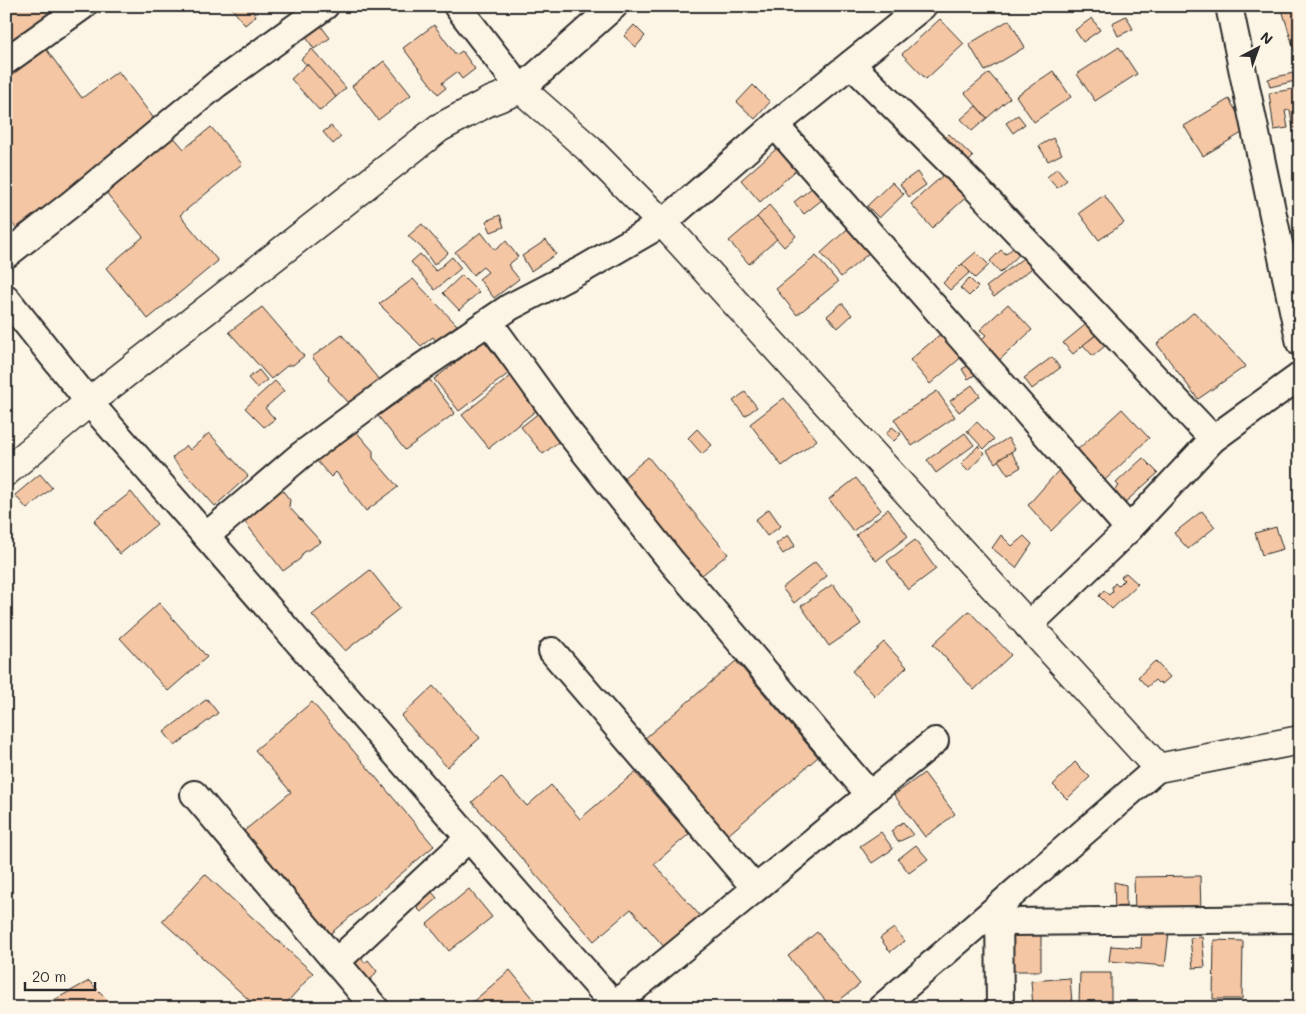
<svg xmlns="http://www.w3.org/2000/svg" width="1306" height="1014" font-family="Mali,sans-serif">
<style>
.building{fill:#f4c6a3;stroke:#2b2b2b}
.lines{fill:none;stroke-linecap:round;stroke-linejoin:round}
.minor-casing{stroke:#2b2b2b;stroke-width:30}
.tertiary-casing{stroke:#2b2b2b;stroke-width:31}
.minor{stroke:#fcf5e5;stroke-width:26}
.tertiary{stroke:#fcf5e5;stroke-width:28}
</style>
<rect width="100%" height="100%" fill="#fcf5e5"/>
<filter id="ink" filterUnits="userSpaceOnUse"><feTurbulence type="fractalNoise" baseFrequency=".02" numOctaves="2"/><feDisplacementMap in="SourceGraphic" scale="10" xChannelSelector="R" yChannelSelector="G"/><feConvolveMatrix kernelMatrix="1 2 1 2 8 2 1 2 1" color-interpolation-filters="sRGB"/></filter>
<g filter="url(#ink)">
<g class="building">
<polygon points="6,6 59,6 61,9 6,48"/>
<polygon points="230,6 249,6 256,16 245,25"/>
<polygon points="1281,6 1296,6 1300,20 1300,58 1297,59"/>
<polygon points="1126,16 1133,29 1118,36 1112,23"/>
<polygon points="1092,18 1100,30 1083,42 1075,30"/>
<polygon points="940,19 964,44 926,79 902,54"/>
<polygon points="1009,20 1025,47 985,71 969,44"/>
<polygon points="434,25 456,55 462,51 475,69 462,79 457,72 442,83 446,88 438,94 403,48"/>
<polygon points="634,25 645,36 636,47 624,36"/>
<polygon points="321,26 330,38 314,49 306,37"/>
<polygon points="1119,47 1137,74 1095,101 1077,74"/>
<polygon points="46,49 82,98 118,71 158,124 16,228 6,215 6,78"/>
<polygon points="312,49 346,88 336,97 301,59"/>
<polygon points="384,61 411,95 378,120 352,86"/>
<polygon points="307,64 336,97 320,111 291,79"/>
<polygon points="1053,71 1071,97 1034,122 1016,96"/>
<polygon points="989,73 1010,98 987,118 965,93"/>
<polygon points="1293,73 1295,81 1270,87 1268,79"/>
<polygon points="753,85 770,102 755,119 737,102"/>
<polygon points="1300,88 1300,127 1293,128 1290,110 1285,111 1288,128 1274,130 1269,93"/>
<polygon points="1229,99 1247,130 1203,156 1184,126"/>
<polygon points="976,106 987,118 972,131 961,119"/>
<polygon points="1018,115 1025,124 1013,133 1006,123"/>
<polygon points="331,126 341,137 333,144 323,132"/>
<polygon points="211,127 242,164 180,215 218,261 148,319 106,268 143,237 104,190 171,134 184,149"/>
<polygon points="949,134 973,157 961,169 937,146"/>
<polygon points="1053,138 1062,154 1048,161 1039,146"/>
<polygon points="783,143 802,165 760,202 741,180"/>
<polygon points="951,168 972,192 932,228 911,204"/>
<polygon points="1057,168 1067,180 1057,188 1047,177"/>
<polygon points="917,172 926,185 909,197 900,184"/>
<polygon points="822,180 832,192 804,214 794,202"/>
<polygon points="892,182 904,194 879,218 867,206"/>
<polygon points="1104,195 1124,223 1099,240 1079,213"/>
<polygon points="769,205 796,236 784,247 757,217"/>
<polygon points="500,215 504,227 491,232 486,221"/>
<polygon points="757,217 777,239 749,264 729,241"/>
<polygon points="855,222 876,247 841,277 821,253"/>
<polygon points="422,224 448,253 434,265 423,249 408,236"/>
<polygon points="481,232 495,250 506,241 518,257 508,265 519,279 494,298 479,279 488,272 483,267 473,275 455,252"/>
<polygon points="546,240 556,254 531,271 522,256"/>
<polygon points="1014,247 1021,253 1000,273 990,261 1001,250 1006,254"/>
<polygon points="976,252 989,265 975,278 962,264"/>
<polygon points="420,254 436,271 452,257 461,268 435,290 411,262"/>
<polygon points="1027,255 1035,266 994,297 986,287"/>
<polygon points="816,256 838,282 797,315 776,289"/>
<polygon points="962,264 970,272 950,290 943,283"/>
<polygon points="462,275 479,292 459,310 443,293"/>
<polygon points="969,278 978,287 969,296 960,288"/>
<polygon points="413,279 457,325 437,342 433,337 421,346 379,304"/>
<polygon points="842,303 852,315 838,328 827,316"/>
<polygon points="1008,304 1032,330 993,366 967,338 975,330 983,338 986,335 980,330"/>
<polygon points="262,307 304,356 293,365 288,365 271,379 229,332"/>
<polygon points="1194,312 1246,366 1198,399 1157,344"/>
<polygon points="1090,321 1099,332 1073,354 1063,343"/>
<polygon points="944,331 964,355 930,384 910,360"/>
<polygon points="342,335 380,381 349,403 328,380 329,377 312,357"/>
<polygon points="1096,335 1105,346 1093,356 1083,345"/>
<polygon points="484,341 509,373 459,411 434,379"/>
<polygon points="1052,357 1060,368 1032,389 1024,378"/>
<polygon points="976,361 982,371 968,379 962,369"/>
<polygon points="259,370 267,380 257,388 248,378"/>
<polygon points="511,376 538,409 489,448 462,415"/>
<polygon points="430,380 455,413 405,450 378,416"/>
<polygon points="275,381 284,391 265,408 275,419 264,427 245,408"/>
<polygon points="972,385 980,396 959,412 950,401"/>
<polygon points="937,391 955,417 912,446 894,419"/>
<polygon points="745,392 757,407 745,416 733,401"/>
<polygon points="784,398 817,440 782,466 750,424"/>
<polygon points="1122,409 1149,438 1104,481 1076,451"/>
<polygon points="540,412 562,439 543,454 521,427"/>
<polygon points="977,422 994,439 984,449 967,431"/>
<polygon points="892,427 901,434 894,441 886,434"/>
<polygon points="353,428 373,451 373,458 398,487 366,511 336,472 331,477 316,460"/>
<polygon points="697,429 712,445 702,454 688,438"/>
<polygon points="209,433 248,476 215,506 172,458 186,445 190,450"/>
<polygon points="965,433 974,445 936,473 927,460"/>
<polygon points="1008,438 1015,449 995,463 987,451"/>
<polygon points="978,446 985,453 968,471 961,464"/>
<polygon points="1011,452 1021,467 1008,475 998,460"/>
<polygon points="648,457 728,554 696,580 616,484"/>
<polygon points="1143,458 1158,473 1121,506 1110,494 1119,486 1116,483"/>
<polygon points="1059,470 1087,496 1051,531 1028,505"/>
<polygon points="40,474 52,488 27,509 15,495"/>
<polygon points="856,478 881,510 853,531 829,499"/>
<polygon points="279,486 290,500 289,507 321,542 303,553 300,559 283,571 240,516"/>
<polygon points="131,492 157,524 120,554 94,521"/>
<polygon points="769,509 781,526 767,536 755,520"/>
<polygon points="888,509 908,536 876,561 856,535"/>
<polygon points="1202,511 1215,527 1188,549 1174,533"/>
<polygon points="1276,527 1283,549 1262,555 1255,533"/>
<polygon points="788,535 795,546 783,554 776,544"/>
<polygon points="1001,535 1012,546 1024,536 1032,544 1016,568 992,548"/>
<polygon points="915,540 936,569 908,590 887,561"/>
<polygon points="815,562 827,576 794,603 782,588"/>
<polygon points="370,570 400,608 345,651 312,615"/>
<polygon points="1126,573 1138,584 1112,609 1099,596 1104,590 1109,595 1113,591 1112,587 1115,583 1118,586 1124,580 1121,577"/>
<polygon points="833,584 861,624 829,646 801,606"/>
<polygon points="159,603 207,657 168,691 120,638"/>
<polygon points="969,611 1011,655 974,690 933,644"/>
<polygon points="884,642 907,667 875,696 852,671"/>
<polygon points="736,661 818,757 721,841 638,744"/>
<polygon points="1155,661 1170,677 1162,684 1160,682 1158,683 1155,680 1147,687 1138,677"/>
<polygon points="433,686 480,738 447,767 401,716"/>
<polygon points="207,699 218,713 175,746 164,732"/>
<polygon points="312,702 434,846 325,938 238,836 291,792 255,750"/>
<polygon points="1075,762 1090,777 1067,799 1053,785"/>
<polygon points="635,772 689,834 654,864 702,918 666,949 631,909 594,941 472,802 501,777 527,806 551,785 580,819"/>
<polygon points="924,773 955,814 925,837 894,795"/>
<polygon points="903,822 913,835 898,842 891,831"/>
<polygon points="881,832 893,849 872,863 860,846"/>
<polygon points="916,845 928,859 909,873 898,859"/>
<polygon points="205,874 313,973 282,1008 258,1008 162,921"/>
<polygon points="1200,876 1201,913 1135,914 1134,877"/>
<polygon points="1114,882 1126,885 1126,908 1115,912"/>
<polygon points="426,885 437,898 421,912 409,900"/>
<polygon points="469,889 492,917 449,951 427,924"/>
<polygon points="894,928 904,941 890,952 880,938"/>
<polygon points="1142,929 1169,932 1165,966 1109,961 1111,946 1141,948"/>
<polygon points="1011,931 1041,932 1041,971 1011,971"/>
<polygon points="817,932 860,984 831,1007 788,956"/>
<polygon points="1202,937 1205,967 1193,968 1190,938"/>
<polygon points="1214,940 1243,941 1242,999 1213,999"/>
<polygon points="355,950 365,963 368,960 377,971 367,985 345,958"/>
<polygon points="510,970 541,1008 471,1008 469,1005"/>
<polygon points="1080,973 1111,973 1111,1005 1079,1004"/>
<polygon points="1070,978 1072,1003 1033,1007 1031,981"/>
<polygon points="89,981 112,1004 106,1008 60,1008 54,1000"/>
</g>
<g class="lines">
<defs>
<g id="minor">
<polyline points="457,6 521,89 614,6"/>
<polyline points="1229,6 1300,343"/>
<polyline points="6,61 83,6"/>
<polyline points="851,64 975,187 1213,439 1300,376"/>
<polyline points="775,125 1129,529"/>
<polyline points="6,255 71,204 217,84 325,6"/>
<polyline points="6,298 89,402 617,1008"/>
<polyline points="489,322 567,430 672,562 870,795"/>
<polyline points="206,536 300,456 401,381 510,307 585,268 663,223 775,125 923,6"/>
<polyline points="1028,626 1129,529 1213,439"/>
<polyline points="552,651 755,888"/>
<polyline points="194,794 375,1008"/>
<polyline points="999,906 1000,1008"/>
<polyline points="1000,922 1300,919"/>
<polyline points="336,962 469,838"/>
<polyline points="614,1005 935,741"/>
<polyline points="881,1008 1158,768"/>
</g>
<polyline id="tertiary" points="6,472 89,402 439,128 488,102 521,89 589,149 672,233 1158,768 1300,740"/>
</defs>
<use href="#minor" class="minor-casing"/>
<use href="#tertiary" class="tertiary-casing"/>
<use href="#minor" class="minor"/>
<use href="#tertiary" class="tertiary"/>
</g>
</g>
<rect width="1306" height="1014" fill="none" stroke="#fcf5e5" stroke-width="25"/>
<rect x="12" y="12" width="1281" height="989" fill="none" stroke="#2b2b2b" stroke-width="2" filter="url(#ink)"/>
<g transform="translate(1258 48) rotate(41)" stroke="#fcf5e5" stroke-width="4" paint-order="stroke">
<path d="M0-4L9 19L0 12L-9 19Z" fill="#2b2b2b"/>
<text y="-8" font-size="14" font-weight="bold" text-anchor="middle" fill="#2b2b2b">N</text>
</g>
<path d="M25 982v8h70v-8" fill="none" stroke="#2b2b2b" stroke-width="2.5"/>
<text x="32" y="982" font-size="15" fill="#2b2b2b" stroke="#fcf5e5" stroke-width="4" paint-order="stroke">20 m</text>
</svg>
